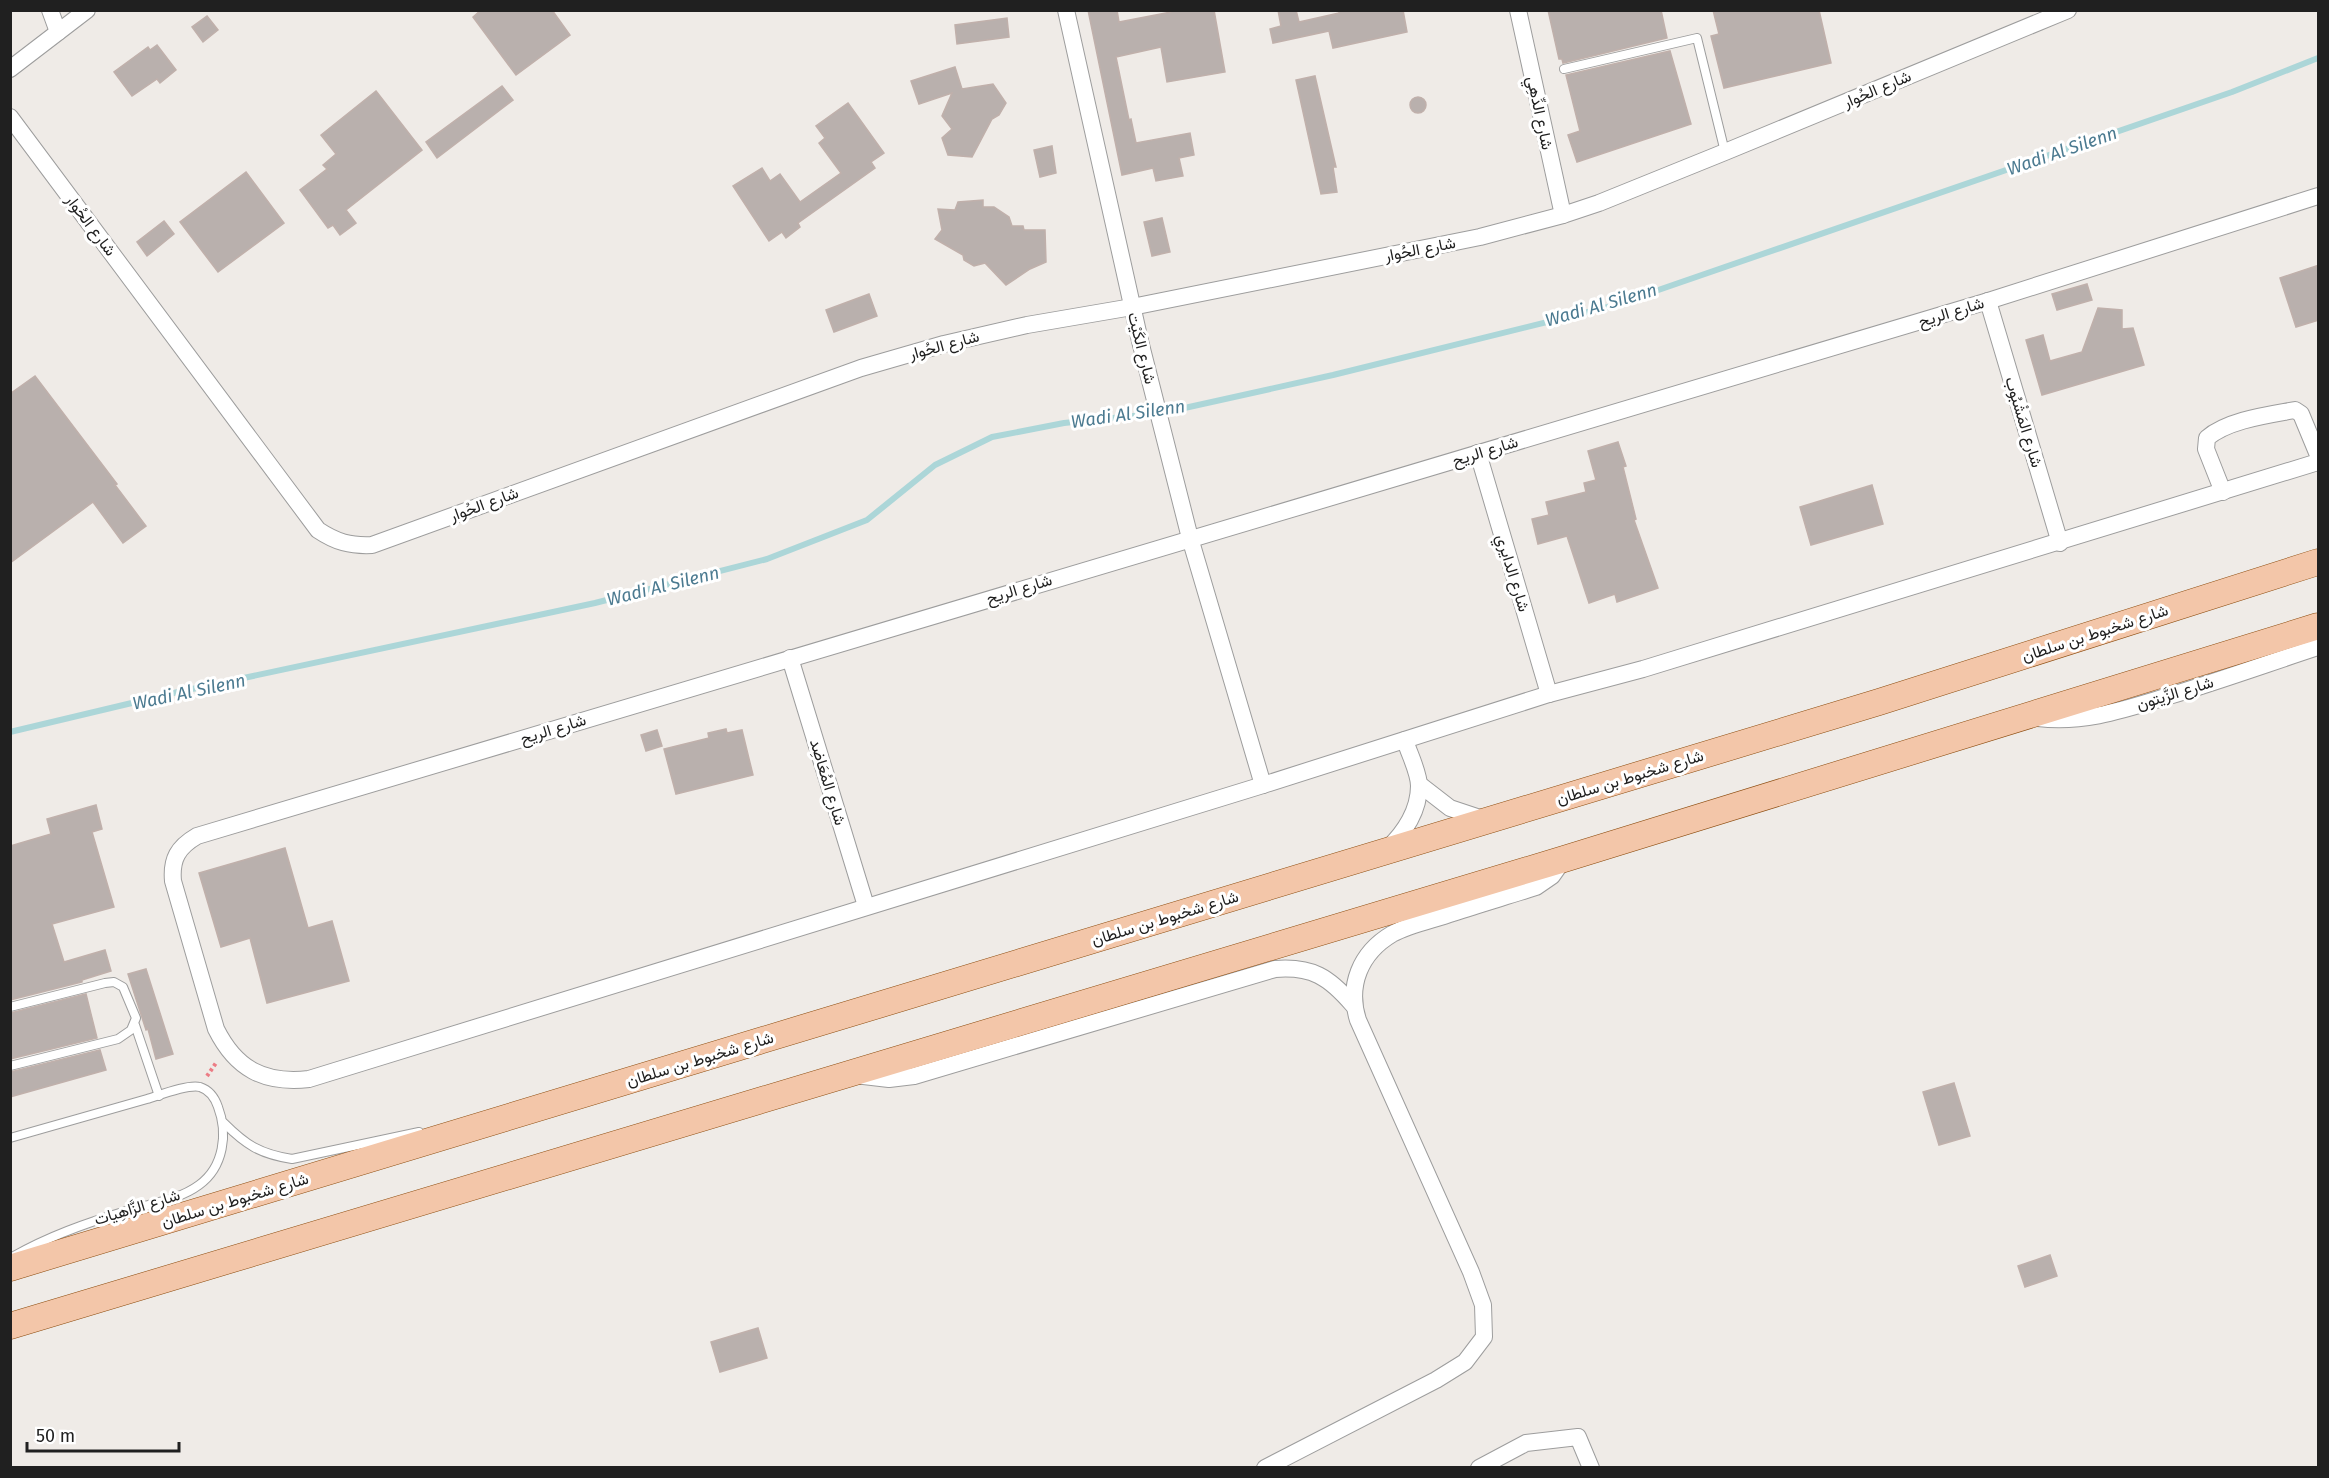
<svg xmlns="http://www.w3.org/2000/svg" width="2329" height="1478" font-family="'Fira Sans',Vazirmatn,sans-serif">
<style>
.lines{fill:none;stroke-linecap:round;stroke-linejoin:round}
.stream{stroke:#acd6d8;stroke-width:6}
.building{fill:#b9b0ad;stroke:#c0b0ab;stroke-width:1.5}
.service-casing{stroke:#9d9d9d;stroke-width:10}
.minor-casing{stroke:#9d9d9d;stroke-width:18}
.primary-casing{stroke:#8c4c0f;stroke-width:27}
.path{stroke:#ec7c85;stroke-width:4;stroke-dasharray:3 3;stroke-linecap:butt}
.service{stroke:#fff;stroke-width:8}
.minor{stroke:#fff;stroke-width:16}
.primary{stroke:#f3c6a9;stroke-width:26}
.labels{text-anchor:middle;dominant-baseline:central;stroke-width:6;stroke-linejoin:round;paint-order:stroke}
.street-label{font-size:16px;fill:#202020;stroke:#fff}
.water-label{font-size:18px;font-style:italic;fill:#4b7a90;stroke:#fff}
</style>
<rect width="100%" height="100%" fill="#efebe7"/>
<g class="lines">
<polyline class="stream" points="10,732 178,692 595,603 767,559 867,520 935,465 992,437 1064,423 1162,413 1333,375 1612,306 2232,92 2318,58"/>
</g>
<g class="building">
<polygon points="481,10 552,10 570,35 516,75 473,17"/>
<polygon points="1088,10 1117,10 1119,22 1171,12 1171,10 1214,10 1225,72 1167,82 1161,47 1116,57 1129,120 1131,119 1136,143 1190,133 1194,155 1179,158 1183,176 1156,181 1153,168 1122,175"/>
<polygon points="1278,10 1296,10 1299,22 1339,13 1339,10 1403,10 1407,32 1333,48 1329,31 1273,43 1270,29 1281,26"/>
<polygon points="1548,10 1661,10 1667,38 1563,63 1562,59 1559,59"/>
<polygon points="1713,10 1819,10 1831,63 1724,88 1711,36 1719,34"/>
<polygon points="207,16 218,30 203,42 192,27"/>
<polygon points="1007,18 1009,37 957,44 955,25"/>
<polygon points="157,45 176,70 160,83 157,79 132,96 114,72 148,47 150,50"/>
<polygon points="1670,51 1691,124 1577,162 1568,135 1580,131 1566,75"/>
<polygon points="955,67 962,89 993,84 1006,103 999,115 992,119 972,157 948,155 942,138 952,129 942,116 952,93 919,104 911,81"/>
<polygon points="1315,76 1336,167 1333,167 1337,192 1321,194 1296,80"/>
<polygon points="502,86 513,100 437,158 426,142"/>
<polygon points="376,91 422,150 346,210 356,223 340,235 333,225 328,228 300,190 327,169 323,165 336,154 321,135"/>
<circle cx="1418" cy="105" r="8"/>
<polygon points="848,103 884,153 871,162 875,168 798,223 800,227 786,238 782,232 769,241 733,186 762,168 770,181 780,174 800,202 841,173 819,143 825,138 816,126"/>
<polygon points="1052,146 1056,173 1040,177 1034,150"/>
<polygon points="246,172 284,223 218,272 180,222"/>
<polygon points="983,200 983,207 994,207 1009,217 1012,226 1023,226 1024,230 1045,230 1046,262 1030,269 1006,285 985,263 974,266 964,260 963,255 935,239 942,230 938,209 955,210 958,202"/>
<polygon points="1162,218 1170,252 1152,256 1144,222"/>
<polygon points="164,221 174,234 147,256 137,242"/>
<polygon points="2319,265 2319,320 2296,327 2280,278"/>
<polygon points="2087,284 2092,300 2057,310 2052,294"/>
<polygon points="869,294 877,316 834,332 826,310"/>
<polygon points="2098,308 2122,310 2122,329 2133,328 2144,365 2042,395 2026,340 2043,335 2050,361 2082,352"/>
<polygon points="35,376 117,484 115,485 146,526 123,543 93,502 10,563 10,394"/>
<polygon points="1618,442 1626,466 1623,467 1636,519 1634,520 1658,588 1617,602 1615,594 1589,603 1567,536 1538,544 1532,519 1549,515 1546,502 1586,492 1584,483 1596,480 1588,451"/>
<polygon points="1872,485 1883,524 1811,545 1800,507"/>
<polygon points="726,729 727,733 742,730 753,775 676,794 664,749 709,738 708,733"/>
<polygon points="657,730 662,746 646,751 641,735"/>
<polygon points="96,805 102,829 92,832 114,907 52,924 64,962 105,950 111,971 82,980 82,982 10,1000 10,846 51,834 47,819"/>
<polygon points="285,848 308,928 332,921 349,981 267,1003 250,938 221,947 199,873"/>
<polygon points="146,969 173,1054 156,1059 148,1029 146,1030 128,974"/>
<polygon points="86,994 97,1038 10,1059 10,1013"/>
<polygon points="100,1050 106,1070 10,1097 10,1072"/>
<polygon points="1954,1083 1970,1136 1939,1145 1923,1092"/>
<polygon points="2050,1255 2057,1276 2025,1287 2018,1266"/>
<polygon points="758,1328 767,1358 720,1372 711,1342"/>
</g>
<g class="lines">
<defs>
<g id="service">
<polyline points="1564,69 1697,38 1725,152"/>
<polyline points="10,1007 105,983 114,982 123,987 136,1018 131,1030 118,1039 10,1066"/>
<polyline points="135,1025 159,1096"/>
<path d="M224,1123C246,1145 260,1154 292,1159L419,1132"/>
<path d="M10,1138C56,1125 101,1112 147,1099C160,1095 188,1084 200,1087C209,1090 215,1098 218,1107C228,1133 224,1167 199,1185C179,1200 149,1204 126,1211C86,1223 49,1236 12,1257"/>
</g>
<g id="minor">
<polyline points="50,10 58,32"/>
<polyline points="1066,10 1140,341 1190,538 1263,785"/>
<polyline points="1518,10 1563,215"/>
<polyline points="10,69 87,10"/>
<path d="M10,117L318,530C336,542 350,546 372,545L861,368L944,344L1027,325L1132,307L1480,237L1563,215L1599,203L1725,152L2068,10"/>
<path d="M2318,196L1988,301L197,836C178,847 171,859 173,881L216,1029C236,1069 264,1084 309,1079L1263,785L1549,694L1643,669L2318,462"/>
<polyline points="1988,301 2060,543"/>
<polyline points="1478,453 1549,694"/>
<path d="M2223,492L2206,449L2207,438C2228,420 2268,415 2295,410L2301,414L2318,455"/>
<polyline points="790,658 866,906"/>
<path d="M2038,718C2084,724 2126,709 2169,696C2219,681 2269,663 2318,647"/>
<polyline points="1419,784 1450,808 1486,820"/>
<path d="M1388,848C1405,832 1419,810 1419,786C1419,772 1409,754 1405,740"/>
<path d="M855,1075L889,1079L914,1076L1275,969C1312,966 1329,977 1353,1005"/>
<path d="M1265,1468L1436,1380L1465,1362L1484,1337L1483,1305L1471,1272L1358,1020C1347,986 1360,953 1392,934C1410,924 1433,920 1453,913C1480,904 1508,896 1536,887L1552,876L1564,859"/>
<polyline points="1479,1468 1526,1443 1578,1437 1591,1468"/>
</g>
<g id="primary">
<polyline points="10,1268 1879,702 2318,562"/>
<polyline points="10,1326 1564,859 2318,626"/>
</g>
</defs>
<use href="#service" class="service-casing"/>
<use href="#minor" class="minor-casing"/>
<use href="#primary" class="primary-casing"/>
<polyline class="path" points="207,1076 216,1063"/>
<use href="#service" class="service"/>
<use href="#minor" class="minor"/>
<use href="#primary" class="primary"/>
</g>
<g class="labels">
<g class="street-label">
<text transform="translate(1877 89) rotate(-23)">شارع الحُوار</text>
<text transform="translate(1540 113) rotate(78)">شارع الدِّهِي</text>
<text transform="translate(91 225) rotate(53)">شارع الحُوار</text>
<text transform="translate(1420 249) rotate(-11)">شارع الحُوار</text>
<text transform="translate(1951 312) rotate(-17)">شارع الريح</text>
<text transform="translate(944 345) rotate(-15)">شارع الحُوار</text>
<text transform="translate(1142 348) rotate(76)">شارع الكَيْت</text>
<text transform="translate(2024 422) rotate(73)">شارع المَشْبُوب</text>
<text transform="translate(1485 451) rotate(-17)">شارع الريح</text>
<text transform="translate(484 504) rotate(-20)">شارع الحُوار</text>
<text transform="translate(1513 573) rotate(73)">شارع الدايري</text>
<text transform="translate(1019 589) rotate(-17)">شارع الريح</text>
<text transform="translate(2095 633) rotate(-18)">شارع شخبوط بن سلطان</text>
<text transform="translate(2175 693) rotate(-17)">شارع الزَّيتون</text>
<text transform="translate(553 729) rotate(-17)">شارع الريح</text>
<text transform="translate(1630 777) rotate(-17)">شارع شخبوط بن سلطان</text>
<text transform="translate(828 782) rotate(73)">شارع المُعَاضِد</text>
<text transform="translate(1165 918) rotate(-17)">شارع شخبوط بن سلطان</text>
<text transform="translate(700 1059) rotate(-17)">شارع شخبوط بن سلطان</text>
<text transform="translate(235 1200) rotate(-17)">شارع شخبوط بن سلطان</text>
<text transform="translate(137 1207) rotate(-17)">شارع الزَّاهِيات</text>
</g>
<g class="water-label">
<text transform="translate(2062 151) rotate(-19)">Wadi Al Silenn</text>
<text transform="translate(1601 305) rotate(-16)">Wadi Al Silenn</text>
<text transform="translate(1128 414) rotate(-8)">Wadi Al Silenn</text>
<text transform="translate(663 586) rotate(-14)">Wadi Al Silenn</text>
<text transform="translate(189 692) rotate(-12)">Wadi Al Silenn</text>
</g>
</g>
<rect width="2329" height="1478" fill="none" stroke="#202020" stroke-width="24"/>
<path d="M27 1442v9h152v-9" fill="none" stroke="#202020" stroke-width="3"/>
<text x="36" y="1442" font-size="18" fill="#202020" stroke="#ffffff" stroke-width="4.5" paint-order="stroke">50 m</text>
</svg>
